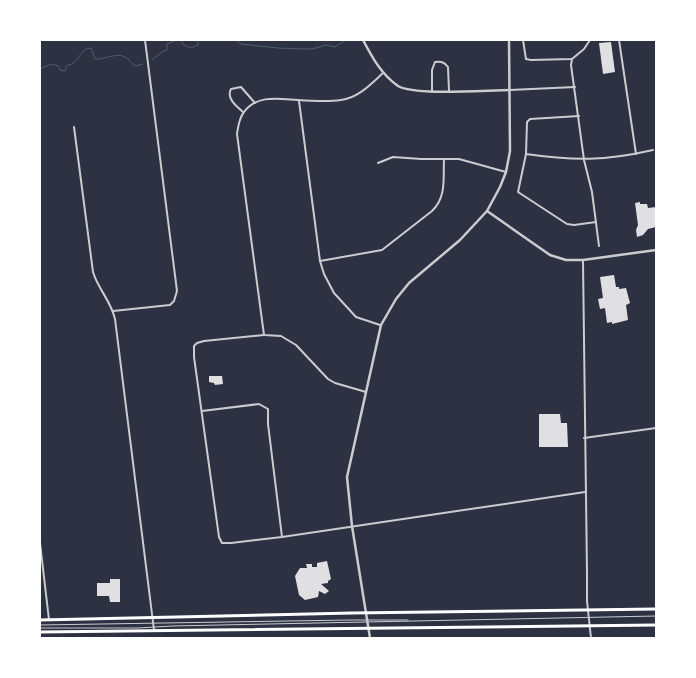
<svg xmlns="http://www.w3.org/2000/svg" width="696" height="678" font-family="Commissioner,sans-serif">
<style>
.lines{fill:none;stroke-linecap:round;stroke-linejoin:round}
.stream{stroke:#4f5d75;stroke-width:1}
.building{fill:#e0e0e3}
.service{stroke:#caccd0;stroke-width:1}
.minor{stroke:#caccd0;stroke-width:2}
.tertiary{stroke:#caccd0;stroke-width:2.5}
.primary{stroke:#fff;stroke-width:3}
</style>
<rect width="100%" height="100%" fill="#2d3142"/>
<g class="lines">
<g class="stream">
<polyline points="236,40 241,44 278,48 304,49 312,49 326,45 335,47 345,40"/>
<polyline points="152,60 162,52 167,50 167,44 177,40 181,41 184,45 191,48 198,45 198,40"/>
<path d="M40,69L51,64L58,66L60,70L65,71L66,66C81,63 78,49 91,48L95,59C104,60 117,52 125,57C129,59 131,63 135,66L143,64"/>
</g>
</g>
<g class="building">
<polygon points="611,42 615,72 603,74 599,43"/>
<polygon points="640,202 640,204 647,204 648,208 656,207 656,227 648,229 643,235 637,237 636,230 638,225 635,203"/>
<polygon points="614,275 616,287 619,287 619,289 626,288 630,303 626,305 628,320 612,324 612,322 607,323 605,308 600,309 598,299 603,298 600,277"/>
<polygon points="209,376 222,376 223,384 215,385 214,383 209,382"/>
<polygon points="539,414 560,414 561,423 567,423 568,447 539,447"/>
<polygon points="327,561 331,579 328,581 328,583 321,584 329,591 325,594 319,591 318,597 305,600 299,595 295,576 300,568 307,568 306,564 312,564 312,567 317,567 317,563"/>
<polygon points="110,579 120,579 120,602 110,602 109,596 97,596 97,583 110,583"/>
</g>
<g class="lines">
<g class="service">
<polyline points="40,625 350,620 408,620"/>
<polyline points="40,628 138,628 172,626 656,616"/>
</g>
<g class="minor">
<polyline points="523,40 526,59 531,60 572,59 584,49 590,40"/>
<polyline points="619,40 636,154"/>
<polyline points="572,59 571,65 584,160 592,192 599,246"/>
<polyline points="510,90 575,87"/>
<path d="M432,92V70L435,62C441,61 444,62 448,67L449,91"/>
<polyline points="299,101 320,261 324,274 334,293 356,317 380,325"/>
<path d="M243,112C236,106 226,98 231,89L241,87L255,103"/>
<polyline points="579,116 530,119 527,122 526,154 518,192 567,224 574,225 596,222"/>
<path d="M74,127L93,272C98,289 111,301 115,319L154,630"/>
<path d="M526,154C574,161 605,161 653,150"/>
<polyline points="378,163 393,157 421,159 459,159 506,172"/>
<path d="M320,261L382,250L432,211C447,197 443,177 444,159"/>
<polyline points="583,261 587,573 587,601 591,638"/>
<polyline points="113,311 170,305 174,301 177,291 145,40"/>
<polyline points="264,335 204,341 197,343 194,346 194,357 219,537 222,543 231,543 282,537 585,492"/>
<path d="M366,392L335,383L328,379L296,345L281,336L264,335L237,134C238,127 239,118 244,112C257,94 280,99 298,100C312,101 328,102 341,100C358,98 371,84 383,73"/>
<polyline points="202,411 259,404 268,409 268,424 282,537"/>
<polyline points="584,438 656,428"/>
<polyline points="40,543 49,620"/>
</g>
<g class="tertiary">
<path d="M363,40C372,57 381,74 398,86C415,96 487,90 510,90"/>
<polyline points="487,211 550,255 566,260 583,260 656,250"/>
<polyline points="370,638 352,526 347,477 381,325 396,299 409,283 460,240 487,211 500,187 506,172 510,151 509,40"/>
</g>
<g class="primary">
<polyline points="40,620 352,613 656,609"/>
<polyline points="40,632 656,625"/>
</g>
</g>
<rect width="696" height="678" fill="none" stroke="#ffffff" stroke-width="82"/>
</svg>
